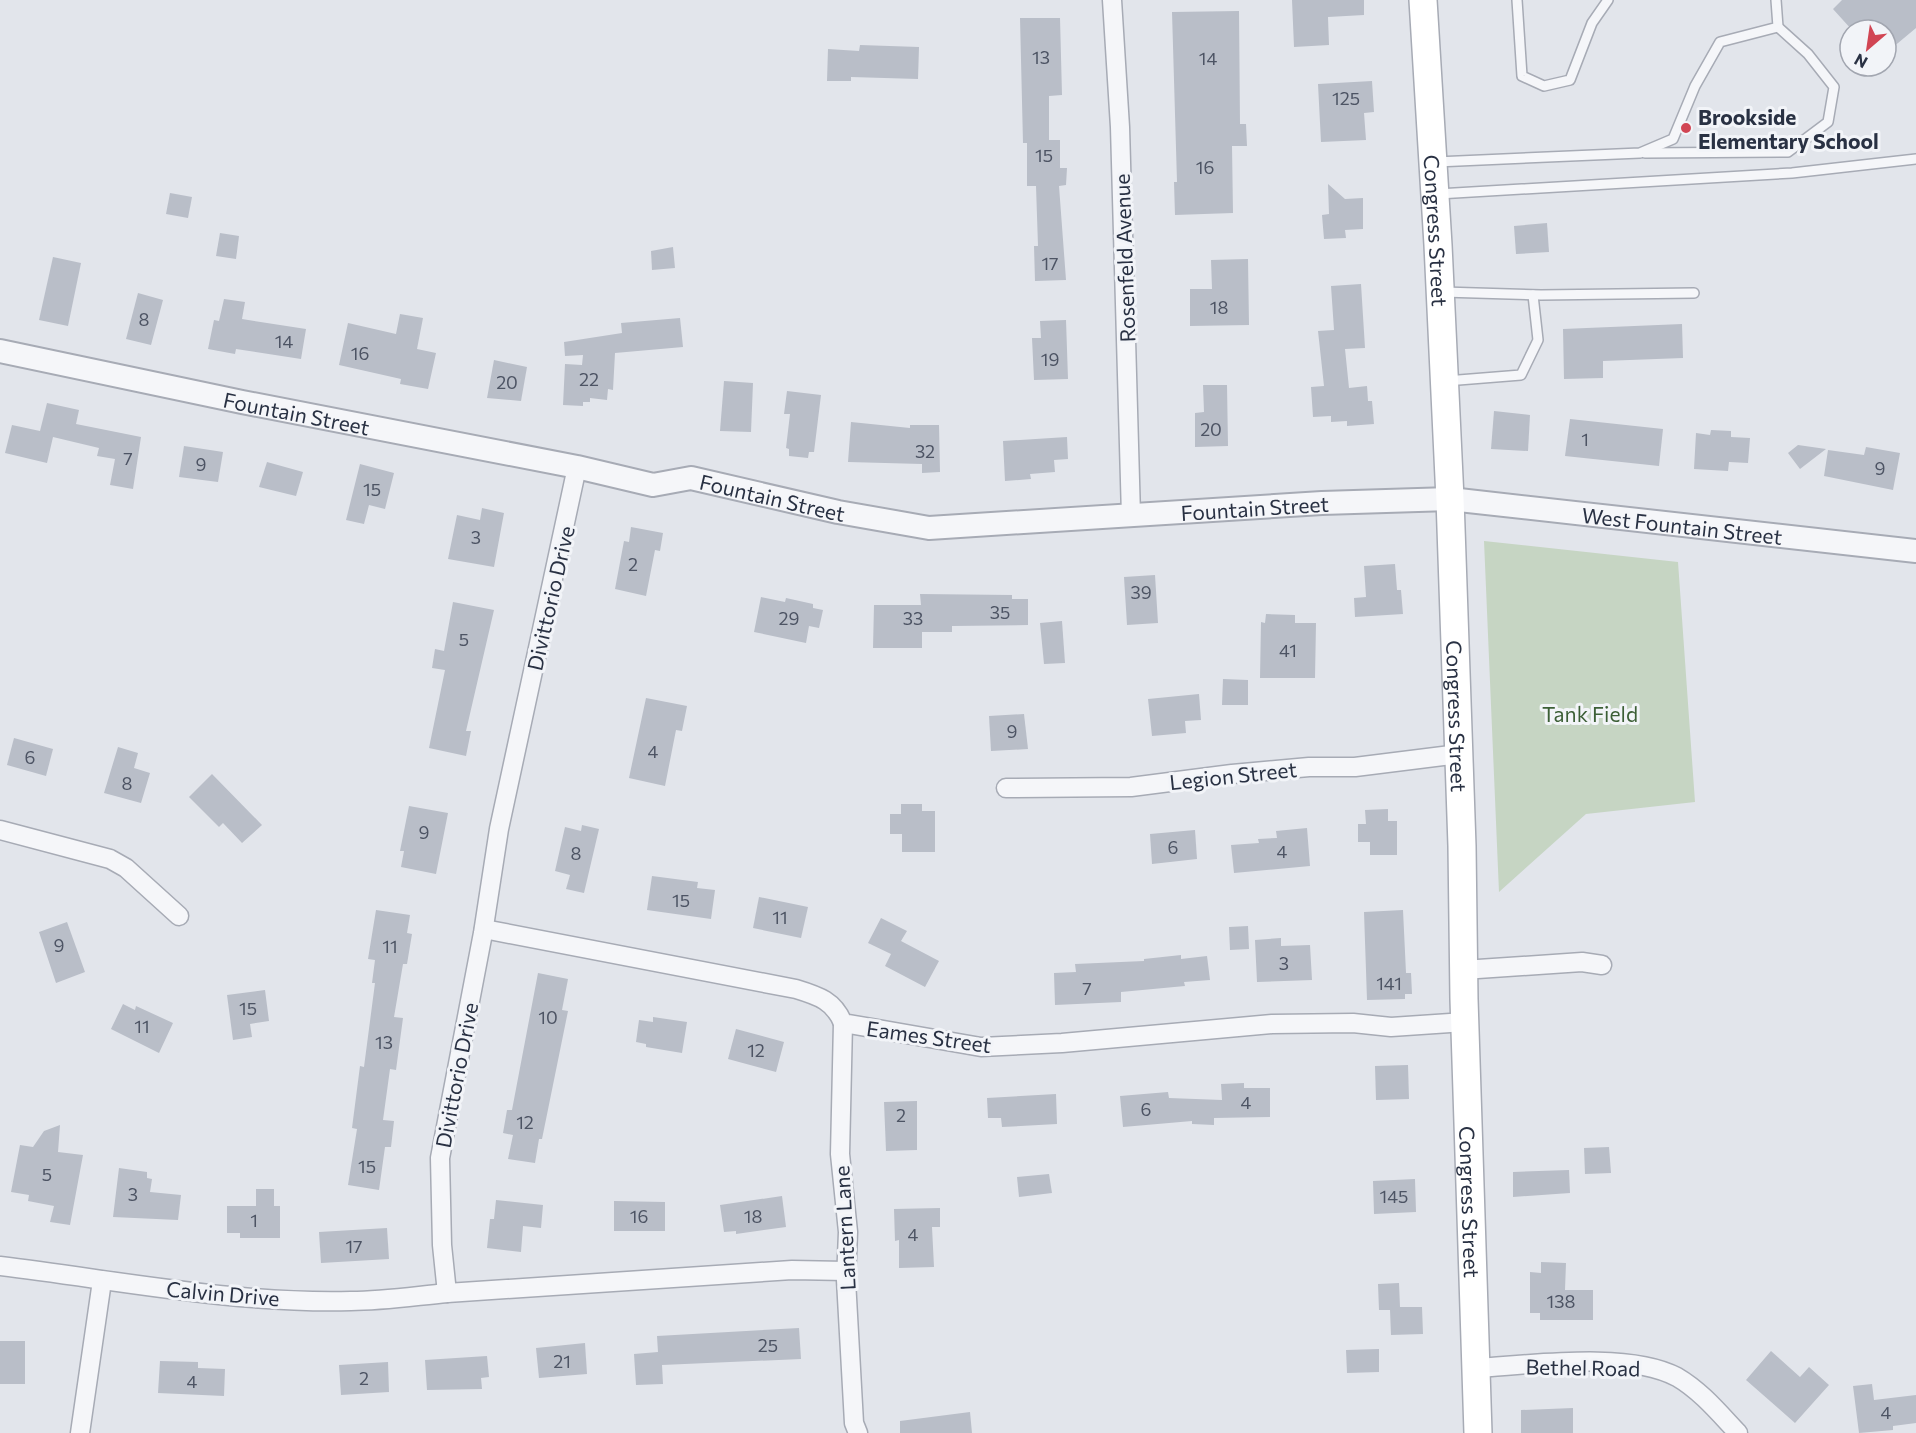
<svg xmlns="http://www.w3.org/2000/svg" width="1916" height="1433" font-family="Commissioner,sans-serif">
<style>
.green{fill:#c6d5c3}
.building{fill:#b9bec8}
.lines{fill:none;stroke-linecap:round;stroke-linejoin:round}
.service-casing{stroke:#a7abb5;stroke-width:12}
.minor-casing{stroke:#a7abb5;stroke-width:21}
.tertiary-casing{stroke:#a7abb5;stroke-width:26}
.secondary-casing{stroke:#a7abb5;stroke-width:30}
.service{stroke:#f5f6f9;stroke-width:9}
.minor{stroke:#f5f6f9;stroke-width:18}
.tertiary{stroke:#f5f6f9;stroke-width:22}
.secondary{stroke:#fff;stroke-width:27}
.poi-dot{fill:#d14553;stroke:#f2f4f8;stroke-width:2}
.labels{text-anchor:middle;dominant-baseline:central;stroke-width:6;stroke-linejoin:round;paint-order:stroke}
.number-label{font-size:18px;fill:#4d5464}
.poi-label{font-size:21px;font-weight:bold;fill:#293143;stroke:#f2f4f8;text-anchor:start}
.street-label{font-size:21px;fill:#293143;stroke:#f2f4f8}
.park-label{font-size:21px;fill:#3c5f36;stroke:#f2f4f8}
</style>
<rect width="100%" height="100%" fill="#e2e5eb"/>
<polygon class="green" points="1484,541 1678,562 1695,802 1586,814 1499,892"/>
<g class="building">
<polygon points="1292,0 1364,0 1364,15 1328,17 1329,45 1294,47"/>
<polygon points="1842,0 1916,0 1916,28 1886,53 1886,30 1852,30 1833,9"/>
<polygon points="1239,11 1240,124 1246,124 1247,146 1232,146 1233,213 1175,215 1174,182 1177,182 1172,12"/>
<polygon points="1020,18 1060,18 1062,95 1049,96 1049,140 1060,140 1060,168 1067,168 1066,185 1059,186 1066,280 1035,281 1034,246 1038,246 1036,186 1027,186 1027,143 1023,143"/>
<polygon points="860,45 919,47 918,79 851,77 851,81 827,81 828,49 859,51"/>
<polygon points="1372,81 1374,112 1364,113 1366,140 1321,142 1318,84"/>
<polygon points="1328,184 1345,199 1363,198 1363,229 1345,230 1346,238 1324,239 1322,215 1329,214"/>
<polygon points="170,193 192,197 188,218 166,214"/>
<polygon points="1547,223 1549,252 1516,254 1514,226"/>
<polygon points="220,233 239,236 236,259 216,256"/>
<polygon points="673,247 675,268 652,270 651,251"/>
<polygon points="53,257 81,263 68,326 39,320"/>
<polygon points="1248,259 1249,325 1190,326 1190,289 1212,289 1211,260"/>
<polygon points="1361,284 1365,348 1345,349 1349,388 1367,386 1368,401 1372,401 1374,424 1347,426 1347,421 1331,422 1331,416 1313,417 1311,387 1324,386 1318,331 1334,330 1331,286"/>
<polygon points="138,293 163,300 151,345 126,339"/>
<polygon points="224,299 245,302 242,319 306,329 301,359 236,349 235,354 208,349 214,320 219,321"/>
<polygon points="400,314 423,318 417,349 436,353 428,389 400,384 401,379 339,365 348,323 396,334"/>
<polygon points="680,318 683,347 615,353 613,390 608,389 607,400 590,398 590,402 583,402 583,406 563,405 565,364 582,365 583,355 565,356 564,342 622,333 621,323"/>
<polygon points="1066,320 1068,379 1034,380 1032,338 1041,338 1040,321"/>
<polygon points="1682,324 1683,358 1603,361 1603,378 1564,379 1563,329"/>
<polygon points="494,360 527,367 521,401 487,398"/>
<polygon points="724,381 753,383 751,432 720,431"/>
<polygon points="1203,385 1227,385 1228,446 1195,447 1195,413 1204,412"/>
<polygon points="787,391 821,395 814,452 809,452 808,458 789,456 789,449 786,448 790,414 784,414"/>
<polygon points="47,403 79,410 76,424 141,437 133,489 110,485 115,459 97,456 99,448 53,437 47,463 5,453 12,425 40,431"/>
<polygon points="1494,411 1530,415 1528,451 1491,449"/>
<polygon points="1570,419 1663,429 1659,466 1565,456"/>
<polygon points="851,422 910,428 910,425 939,425 940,472 922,473 922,464 848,462"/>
<polygon points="1711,430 1731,431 1731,437 1750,438 1748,463 1729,462 1728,471 1694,469 1696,433 1710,435"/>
<polygon points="1067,437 1068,459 1054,460 1055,472 1030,474 1031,479 1005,481 1003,441"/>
<polygon points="1798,445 1826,449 1800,469 1788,453"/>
<polygon points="184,446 223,452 218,482 179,477"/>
<polygon points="1866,447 1900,453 1893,490 1824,476 1828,450 1864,455"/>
<polygon points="267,462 303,472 296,496 259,487"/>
<polygon points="360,464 394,473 385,509 369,505 364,524 346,520"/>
<polygon points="482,508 504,513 494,567 448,559 457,515 480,520"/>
<polygon points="631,527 663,533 660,551 655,550 646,596 615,589 624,541 629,542"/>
<polygon points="1395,564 1397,590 1401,590 1403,614 1355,617 1354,598 1366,597 1364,566"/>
<polygon points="1155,575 1158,623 1127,625 1124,577"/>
<polygon points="920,594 1012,595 1012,599 1028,599 1028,625 952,626 952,632 922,632 922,648 873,648 874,605 921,605"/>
<polygon points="761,597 785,602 786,598 813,604 813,608 823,610 819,628 809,626 806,643 754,632"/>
<polygon points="453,602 494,610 466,731 471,731 466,756 429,748 445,670 432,668 435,649 444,651"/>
<polygon points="1266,614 1295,615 1295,623 1316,623 1315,678 1260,678 1261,622 1265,623"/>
<polygon points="1062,621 1065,663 1044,664 1040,623"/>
<polygon points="1223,679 1248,680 1248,705 1222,705"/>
<polygon points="1199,694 1201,720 1185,721 1186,733 1152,736 1148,699"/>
<polygon points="646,698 687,706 682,731 676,730 665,786 629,778"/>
<polygon points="1024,714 1028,749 991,751 989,716"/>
<polygon points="14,738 53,749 46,776 7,765"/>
<polygon points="118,747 138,753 134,768 150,773 141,803 104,793"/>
<polygon points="212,774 262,825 242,843 223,823 219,827 189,797"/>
<polygon points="901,804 922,804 922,811 935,811 935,852 902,852 902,834 890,834 890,814 901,814"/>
<polygon points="409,806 448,813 436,874 401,867 404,851 400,851"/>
<polygon points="1388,809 1388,821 1397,821 1397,855 1370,855 1370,842 1358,842 1358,824 1366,824 1365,810"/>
<polygon points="582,825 599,829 584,893 566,889 570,875 555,871 565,827 581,831"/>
<polygon points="1307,828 1310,866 1234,873 1231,845 1259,843 1258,839 1277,838 1276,831"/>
<polygon points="1195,830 1197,859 1152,864 1150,834"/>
<polygon points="652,876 698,882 697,888 715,890 711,919 647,910"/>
<polygon points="759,897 808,907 801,938 753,928"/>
<polygon points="376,910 410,915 407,933 412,934 407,964 403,964 394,1017 403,1018 396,1070 390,1069 383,1120 394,1121 391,1147 385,1147 379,1190 348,1185 357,1129 352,1128 360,1066 364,1067 375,983 372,983 375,960 368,959"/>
<polygon points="1403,910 1406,973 1411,973 1412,994 1405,994 1405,999 1367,1000 1364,912"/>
<polygon points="881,918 907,931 901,941 939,961 925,987 885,966 891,954 868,943"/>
<polygon points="67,922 85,972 56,983 39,932"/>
<polygon points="1248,926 1249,949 1230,950 1229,927"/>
<polygon points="1281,938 1281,946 1310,945 1312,980 1257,982 1255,940"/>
<polygon points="1181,955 1181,959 1207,956 1210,980 1184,982 1185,986 1121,992 1121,1002 1055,1005 1054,973 1076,972 1075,964 1144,961 1144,959"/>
<polygon points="538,973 568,979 562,1010 568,1011 542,1139 539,1139 535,1163 508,1159 513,1135 503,1133 507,1110 512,1110"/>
<polygon points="265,990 269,1021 250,1024 252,1037 233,1040 227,995"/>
<polygon points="123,1004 135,1010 136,1006 173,1023 159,1053 111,1029"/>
<polygon points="653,1017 687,1022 682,1053 646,1047 646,1044 636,1042 639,1020 653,1022"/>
<polygon points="736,1029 784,1042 776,1072 728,1059"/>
<polygon points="1408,1065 1409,1099 1376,1100 1375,1066"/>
<polygon points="1244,1083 1244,1088 1270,1088 1270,1117 1214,1118 1214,1125 1192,1124 1192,1121 1123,1127 1120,1096 1168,1092 1169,1098 1222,1100 1221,1084"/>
<polygon points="1056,1094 1057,1124 1002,1127 1001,1118 988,1118 987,1098"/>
<polygon points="917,1101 917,1150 886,1151 884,1102"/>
<polygon points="60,1125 58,1152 83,1155 70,1225 50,1222 54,1206 28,1201 29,1195 11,1192 20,1145 33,1147 44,1131"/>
<polygon points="1609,1147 1611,1173 1585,1174 1584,1148"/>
<polygon points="119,1168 147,1172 147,1178 152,1179 150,1192 181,1195 178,1220 113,1217"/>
<polygon points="1569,1170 1570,1193 1513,1197 1513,1172"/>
<polygon points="1049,1174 1052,1193 1019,1197 1017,1177"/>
<polygon points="1415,1179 1416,1212 1374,1214 1373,1181"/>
<polygon points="256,1189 274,1189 274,1206 280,1206 280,1238 240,1238 240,1233 227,1233 227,1206 256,1206"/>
<polygon points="782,1196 786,1227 736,1234 736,1231 724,1232 720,1205"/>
<polygon points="496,1200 543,1205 541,1228 523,1226 521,1252 487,1248 490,1219 494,1219"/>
<polygon points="614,1201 665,1202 665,1231 614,1231"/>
<polygon points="940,1208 940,1227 932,1227 934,1267 899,1268 899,1240 895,1241 894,1209"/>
<polygon points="387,1228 389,1259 321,1263 319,1232"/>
<polygon points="1541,1262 1566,1263 1565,1290 1593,1290 1593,1320 1540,1320 1540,1313 1530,1313 1530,1272 1541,1273"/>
<polygon points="1399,1283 1400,1307 1422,1307 1423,1334 1391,1335 1390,1310 1379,1310 1378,1284"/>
<polygon points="799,1328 801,1359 662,1365 663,1384 636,1385 634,1354 658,1352 657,1336"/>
<rect x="0" y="1341" width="25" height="43"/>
<polygon points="585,1343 587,1374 539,1378 536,1348"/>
<polygon points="1379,1349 1379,1372 1347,1373 1346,1350"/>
<polygon points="1771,1351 1800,1377 1809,1367 1829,1385 1795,1423 1746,1380"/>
<polygon points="487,1356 489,1377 481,1378 482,1389 427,1390 425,1360"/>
<polygon points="160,1361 198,1362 198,1368 225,1369 224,1396 158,1393"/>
<polygon points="388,1362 389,1392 341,1395 339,1365"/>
<polygon points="1872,1384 1874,1400 1916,1395 1916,1423 1893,1426 1893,1430 1859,1433 1853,1386"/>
<polygon points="1573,1408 1573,1433 1521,1433 1521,1410"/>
<polygon points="970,1412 972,1433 900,1433 900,1421"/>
</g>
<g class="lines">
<defs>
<g id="service">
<polyline points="1517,0 1522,76 1544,86 1570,80 1592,23 1608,0"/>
<polyline points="1645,153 1788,152 1828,122 1834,87 1808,54 1778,27"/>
<polyline points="1436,162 1640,153 1673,139 1695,86 1720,42 1778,27 1776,0"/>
<polyline points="1438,194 1792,173 1916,159"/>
<polyline points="1443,292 1541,295 1694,293"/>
<polyline points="1446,381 1521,375 1538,340 1533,295"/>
</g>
<g id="minor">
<polyline points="1112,0 1120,127 1131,516"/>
<polyline points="577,467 499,829 483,933 440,1158 442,1245 447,1293 792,1270 846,1271"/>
<polyline points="1006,788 1131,787 1232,774 1309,767 1355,767 1459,754"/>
<polyline points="0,830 110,859 126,868 179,916"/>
<path d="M484,929L796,989C819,996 834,1001 843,1023L981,1047L1062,1043L1272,1024L1353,1023L1391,1027L1465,1022"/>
<polyline points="1463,970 1582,962 1602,965"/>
<polyline points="843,1023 840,1154 848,1232 846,1280 854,1423 858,1433"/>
<path d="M0,1266C116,1280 233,1304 351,1301C383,1301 415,1296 447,1293"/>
<path d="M1476,1368C1530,1365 1629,1351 1677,1377C1701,1391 1719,1413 1738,1433"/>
<polyline points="80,1433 102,1281"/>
</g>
<g id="tertiary">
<path id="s1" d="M0,351L242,402L577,467L653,485L691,478L838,512L929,528L1322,503L1450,499L1916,551"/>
</g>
<g id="secondary">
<path id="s2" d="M1423,0L1438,245L1450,499L1462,846L1464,999L1478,1433"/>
</g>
</defs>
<use href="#service" class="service-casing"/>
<use href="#minor" class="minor-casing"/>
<use href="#tertiary" class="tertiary-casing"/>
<use href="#secondary" class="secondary-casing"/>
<use href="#service" class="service"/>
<use href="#minor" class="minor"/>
<use href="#tertiary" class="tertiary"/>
<use href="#secondary" class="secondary"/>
</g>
<circle class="poi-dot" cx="1686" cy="128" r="6"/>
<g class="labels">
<g class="number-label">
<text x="1041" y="57">13</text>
<text x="1208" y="58">14</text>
<text x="1346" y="98">125</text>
<text x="1044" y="155">15</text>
<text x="1205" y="167">16</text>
<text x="1050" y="263">17</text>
<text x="1219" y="307">18</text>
<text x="144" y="319">8</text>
<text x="284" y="341">14</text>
<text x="360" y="353">16</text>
<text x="1050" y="359">19</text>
<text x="589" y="379">22</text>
<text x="507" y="382">20</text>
<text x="1211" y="429">20</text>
<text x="1585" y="439">1</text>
<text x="925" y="451">32</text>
<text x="128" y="458">7</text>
<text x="201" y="464">9</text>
<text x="1880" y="468">9</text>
<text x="372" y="489">15</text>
<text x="476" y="537">3</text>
<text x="633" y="564">2</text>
<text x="1141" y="592">39</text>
<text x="1000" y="612">35</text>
<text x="789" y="618">29</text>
<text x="913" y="618">33</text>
<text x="464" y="639">5</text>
<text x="1288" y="650">41</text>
<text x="1012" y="731">9</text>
<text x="653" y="751">4</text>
<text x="30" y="757">6</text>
<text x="127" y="783">8</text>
<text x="424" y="832">9</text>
<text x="1173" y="847">6</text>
<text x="1282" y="851">4</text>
<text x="576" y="853">8</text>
<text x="681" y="900">15</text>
<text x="780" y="917">11</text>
<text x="59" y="945">9</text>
<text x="390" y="946">11</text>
<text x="1284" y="963">3</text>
<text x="1389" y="983">141</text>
<text x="1087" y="988">7</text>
<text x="248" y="1008">15</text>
<text x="548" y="1017">10</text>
<text x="142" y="1026">11</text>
<text x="384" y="1042">13</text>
<text x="756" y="1050">12</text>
<text x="1246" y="1102">4</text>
<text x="1146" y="1109">6</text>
<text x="901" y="1115">2</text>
<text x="525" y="1122">12</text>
<text x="367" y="1166">15</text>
<text x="47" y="1174">5</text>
<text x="133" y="1194">3</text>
<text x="1394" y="1196">145</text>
<text x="639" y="1216">16</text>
<text x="753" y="1216">18</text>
<text x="254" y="1220">1</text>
<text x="913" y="1234">4</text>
<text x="354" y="1246">17</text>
<text x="1561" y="1301">138</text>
<text x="768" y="1345">25</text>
<text x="562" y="1361">21</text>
<text x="364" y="1378">2</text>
<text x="192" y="1381">4</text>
<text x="1886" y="1412">4</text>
</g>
<g class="poi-label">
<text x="1698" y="116">Brookside<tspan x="1698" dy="24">Elementary School</tspan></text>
</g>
<g class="street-label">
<text stroke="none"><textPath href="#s2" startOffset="231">Congress Street</textPath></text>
<text transform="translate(1124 258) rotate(-92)">Rosenfeld Avenue</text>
<text stroke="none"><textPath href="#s1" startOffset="303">Fountain Street</textPath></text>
<text stroke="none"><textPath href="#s1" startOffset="789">Fountain Street</textPath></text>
<text stroke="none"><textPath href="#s1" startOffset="1275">Fountain Street</textPath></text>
<text stroke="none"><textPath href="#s1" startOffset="1704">West Fountain Street</textPath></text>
<text transform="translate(550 598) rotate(-77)">Divittorio Drive</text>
<text stroke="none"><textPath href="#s2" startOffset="717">Congress Street</textPath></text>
<text transform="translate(1233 775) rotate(-6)">Legion Street</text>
<text transform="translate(929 1036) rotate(8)">Eames Street</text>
<text transform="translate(456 1075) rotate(-79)">Divittorio Drive</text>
<text stroke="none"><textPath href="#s2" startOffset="1203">Congress Street</textPath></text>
<text transform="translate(844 1228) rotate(-93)">Lantern Lane</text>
<text transform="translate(223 1293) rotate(5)">Calvin Drive</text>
<text transform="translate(1583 1367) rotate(1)">Bethel Road</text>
</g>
<g class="park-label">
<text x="1590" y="713">Tank Field</text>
</g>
</g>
<g transform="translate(1868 48) rotate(209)"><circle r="28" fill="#f2f4f8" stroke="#a2a6b0" stroke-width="1.5"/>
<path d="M0-4.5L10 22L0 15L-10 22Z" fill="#d14553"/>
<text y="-9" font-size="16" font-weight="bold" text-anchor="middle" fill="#293143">N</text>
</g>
</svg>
